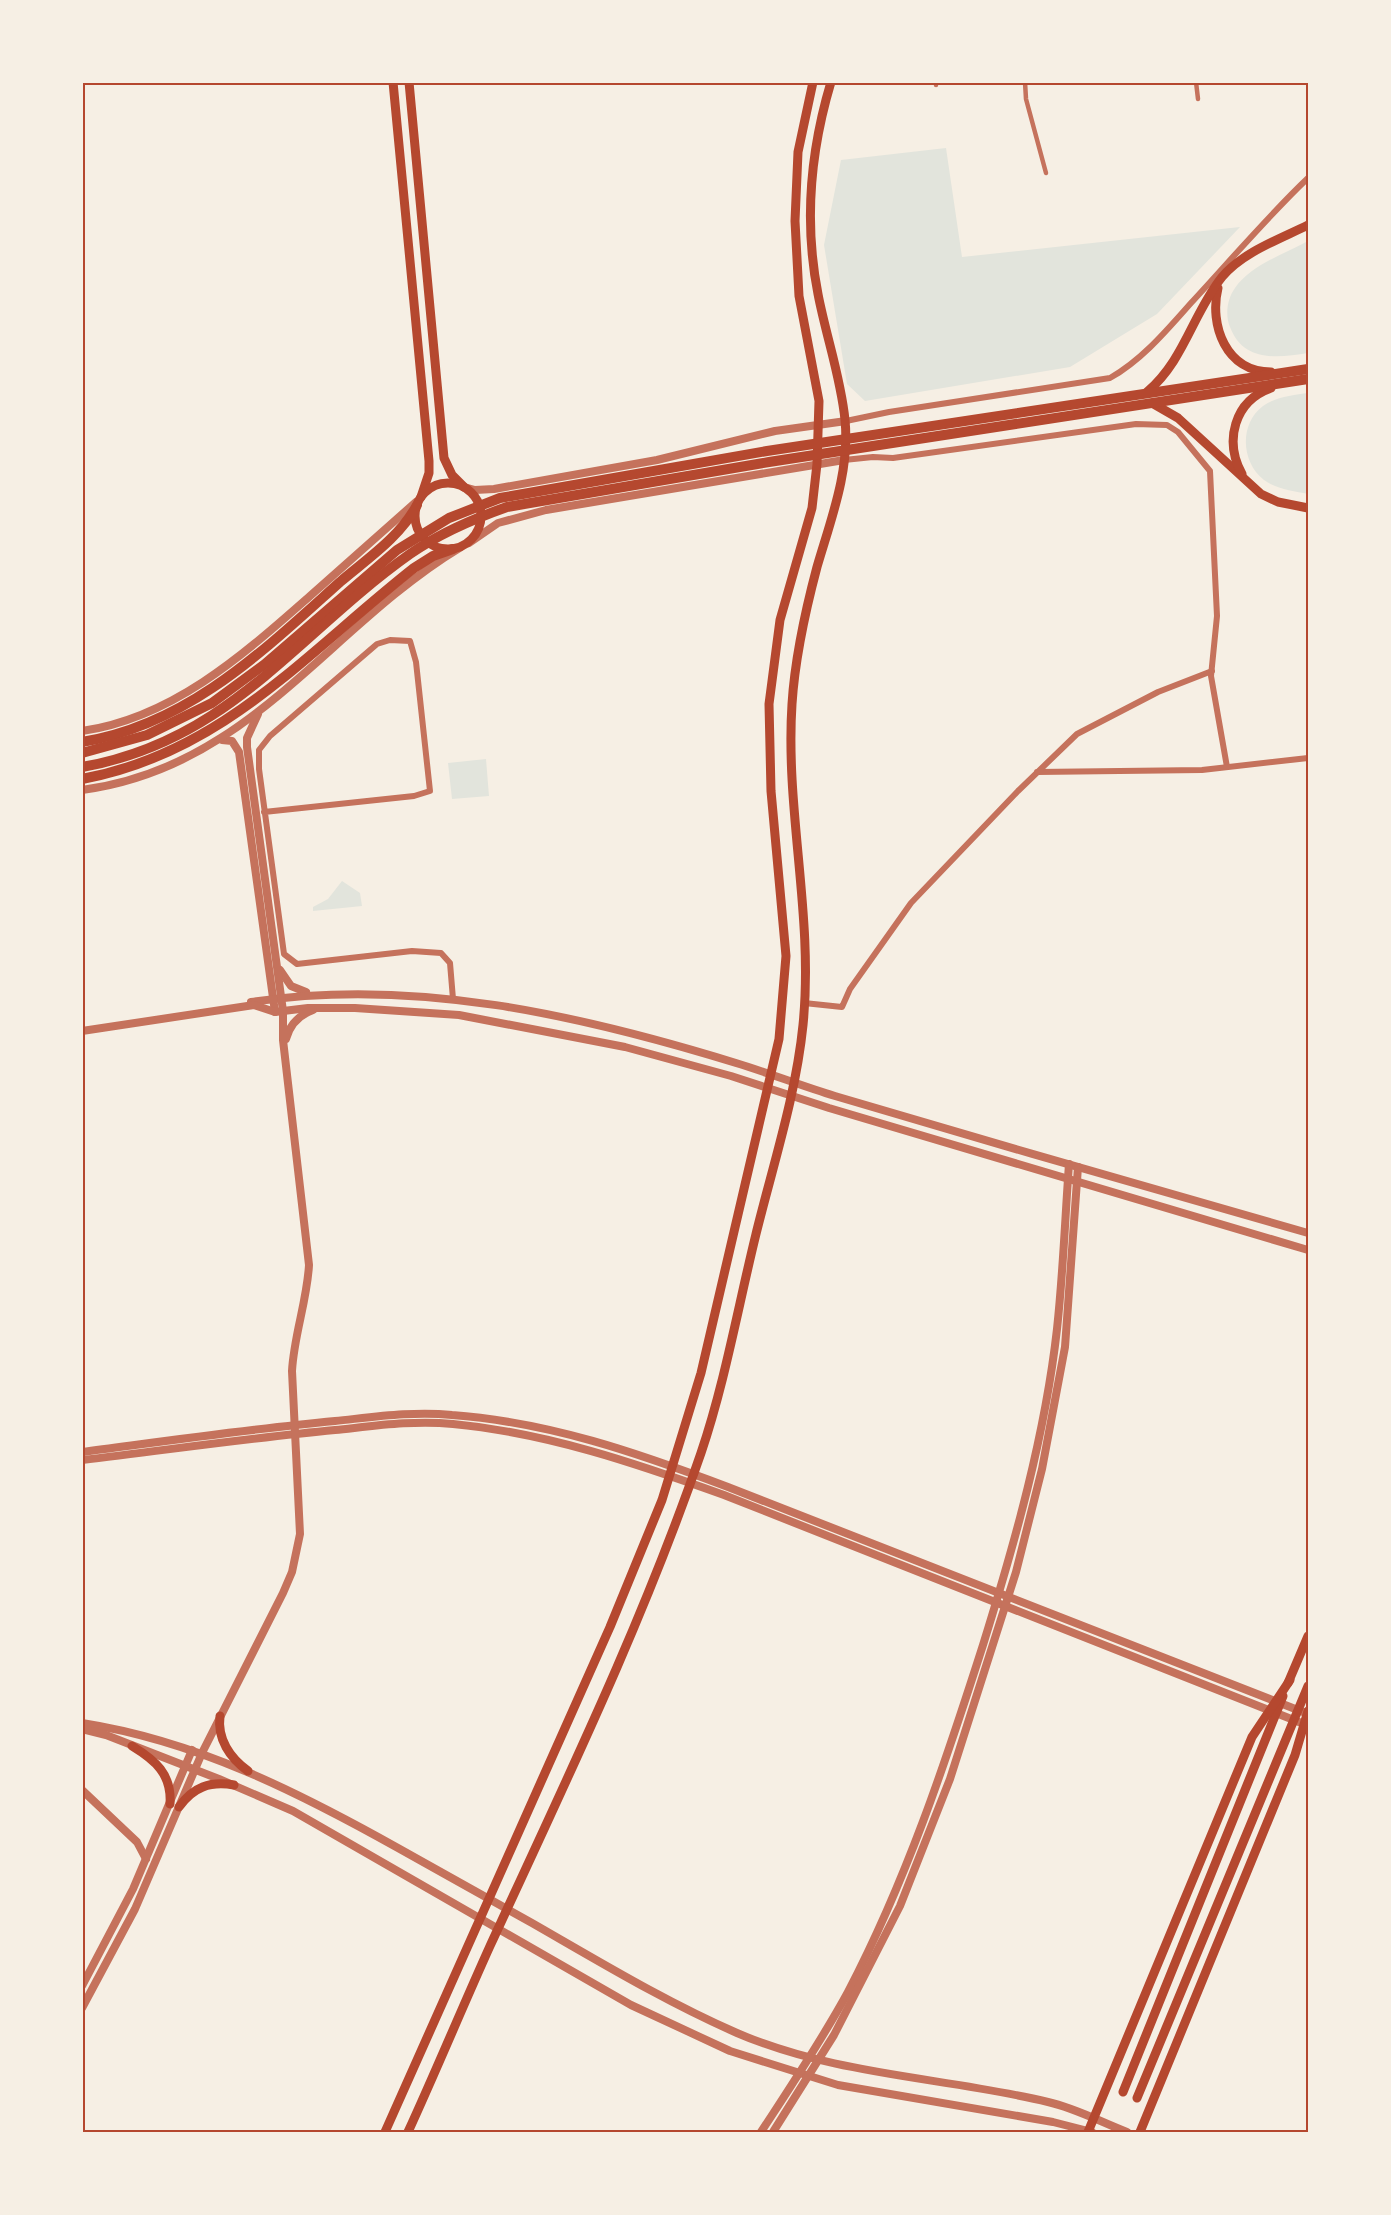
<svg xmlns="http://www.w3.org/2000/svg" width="1391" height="2215" font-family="'Roboto Condensed',sans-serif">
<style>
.green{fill:#e2e4dc}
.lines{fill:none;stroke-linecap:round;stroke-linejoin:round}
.pedestrian{stroke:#c5725c;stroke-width:4.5}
.minor{stroke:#c5725c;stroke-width:6}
.tertiary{stroke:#c5725c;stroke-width:8}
.secondary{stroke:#b5482f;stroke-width:9}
.primary{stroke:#b5482f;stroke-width:9}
.trunk{stroke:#b5482f;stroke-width:10}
.neatline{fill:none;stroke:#b5482f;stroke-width:2}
</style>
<rect width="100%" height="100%" fill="#f6efe4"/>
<g class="green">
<polygon points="946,148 962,257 1240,227 1157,314 1070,367 865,401 847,384 824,245 841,160"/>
<path d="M1308,241V353C1277,358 1243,362 1230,327C1225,315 1227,299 1235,288C1251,265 1284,254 1308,241Z"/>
<path d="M1308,393V494C1294,491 1276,489 1264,480C1241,462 1239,424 1263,406C1275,397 1294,395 1308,393Z"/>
<polygon points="486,759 489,796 452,799 448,763"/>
<polygon points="342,881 360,893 362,906 313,911 313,907 328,899"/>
</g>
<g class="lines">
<g class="pedestrian">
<polyline points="936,82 936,85"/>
<polyline points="1025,82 1026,99 1046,173"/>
<polyline points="1196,82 1198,99"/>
</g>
<g class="minor">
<path d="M846,421L889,412L1110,378C1142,360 1167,330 1191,303C1230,261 1267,217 1308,178"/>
<polyline points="844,460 873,457 893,458 1136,424 1167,425 1178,432 1210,471 1217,616 1211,676 1227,767"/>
<polyline points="1037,772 1202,770 1308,758"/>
<polyline points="264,812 414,796 430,791 416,662 410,641 390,640 377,644 270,736 259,750 259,769 284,954 297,964 412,951 441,953 450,963 453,999"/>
<polyline points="804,1003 842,1007 850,989 911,903 1018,791 1077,734 1158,692 1212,671"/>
</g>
<g class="tertiary">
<polyline points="464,487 475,490 494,489 657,460 775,431 846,421"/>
<polyline points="469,543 498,523 546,510 844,460"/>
<path d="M82,731C173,718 244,654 310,596C345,565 381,533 416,502"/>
<polyline points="222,740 232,741 239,752 275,1012"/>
<path d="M82,790C250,768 328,627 461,547"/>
<polyline points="280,970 291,986 306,992"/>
<path d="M251,1002C414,977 580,1015 736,1063C769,1073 802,1086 835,1096C992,1143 1151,1188 1308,1233"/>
<polyline points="82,1031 254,1005 275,1012 308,1008 355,1008 459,1015 625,1047 731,1076 829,1108 1308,1250"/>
<path d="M286,1039C290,1024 299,1015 313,1010"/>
<path d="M82,1452C166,1441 250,1429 335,1421C374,1417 413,1411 452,1415C549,1422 638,1453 728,1487L1303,1712"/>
<path d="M82,1460C167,1450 250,1438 335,1430C374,1426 413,1420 453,1424C547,1433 635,1463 724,1495L1304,1724"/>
<path d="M82,1723C197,1741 298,1792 398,1848C442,1873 487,1898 532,1923C600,1962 666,2002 737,2033C837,2076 944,2077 1048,2102C1075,2108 1101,2122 1127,2132"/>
<polyline points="82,1729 106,1735 219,1779 293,1811 631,2005 730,2051 838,2085 1053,2122 1092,2132"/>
<polyline points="82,1790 137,1842 146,1859"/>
<polyline points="82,1986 133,1889 192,1750"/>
<path d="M82,2008L135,1909L202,1753L283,1593L292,1572L300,1534L292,1371C294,1335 307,1301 309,1265L283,1040V1011L247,747V738L258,714"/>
<path d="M761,2132C791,2086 822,2040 848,1992C906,1881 945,1764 983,1645C1015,1542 1045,1436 1057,1329C1063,1274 1065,1219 1069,1164"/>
<polyline points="773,2132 834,2035 900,1906 950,1779 1016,1572 1042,1469 1065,1347 1078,1167"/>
</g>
<g class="secondary">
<polyline points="393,82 429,461 429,473 421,497"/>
<polyline points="409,82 444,458 452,475 464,487"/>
<path d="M220,1716C217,1739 230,1758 248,1771"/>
<path d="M132,1746C155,1760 172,1774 170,1804"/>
<path d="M179,1807C193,1787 210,1781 234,1785"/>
<polyline points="385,2132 610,1627 662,1500 701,1373 779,1039 786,956 771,791 769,704 780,620 812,508 817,464 819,401 799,296 795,221 798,152 813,82"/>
<path d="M408,2132C436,2071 462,2008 490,1946C565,1783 643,1622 701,1453C725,1382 738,1307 756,1234C773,1165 796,1095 803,1025C814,917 785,811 792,704C795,657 805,612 817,567C831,519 850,471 845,420C841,378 826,336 818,294C804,223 810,152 831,82"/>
</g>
<g class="primary">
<path d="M1218,288C1209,325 1226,372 1271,372"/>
<path d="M1147,392C1184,361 1193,313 1222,277C1243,252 1280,239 1308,225"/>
<polyline points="1152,403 1178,418 1261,494 1278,502 1308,508"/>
<path d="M1242,474C1224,441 1234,401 1271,388"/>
<circle cx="448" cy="516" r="33"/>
<polyline points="1288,1683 1308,1636"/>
<polyline points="1123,2092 1283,1696"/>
<polyline points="1137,2098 1308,1686"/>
<polyline points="1088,2132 1252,1737 1290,1680"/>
<polyline points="1140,2132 1295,1755 1308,1711"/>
</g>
<g class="trunk">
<path d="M82,742C188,725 264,650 340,582C367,559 400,537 417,505"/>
<polyline points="82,753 147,735 212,703 265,664 397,550 449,518 500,498 767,451 1308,369"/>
<path d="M82,767C230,741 297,634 410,554C440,533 473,519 507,507L769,462L1308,379"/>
<path d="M82,779C223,753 307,652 414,568L433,556L453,549"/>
</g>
</g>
<rect width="1391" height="2215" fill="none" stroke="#f6efe4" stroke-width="168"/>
<rect x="84" y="84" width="1223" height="2047" class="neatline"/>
</svg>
